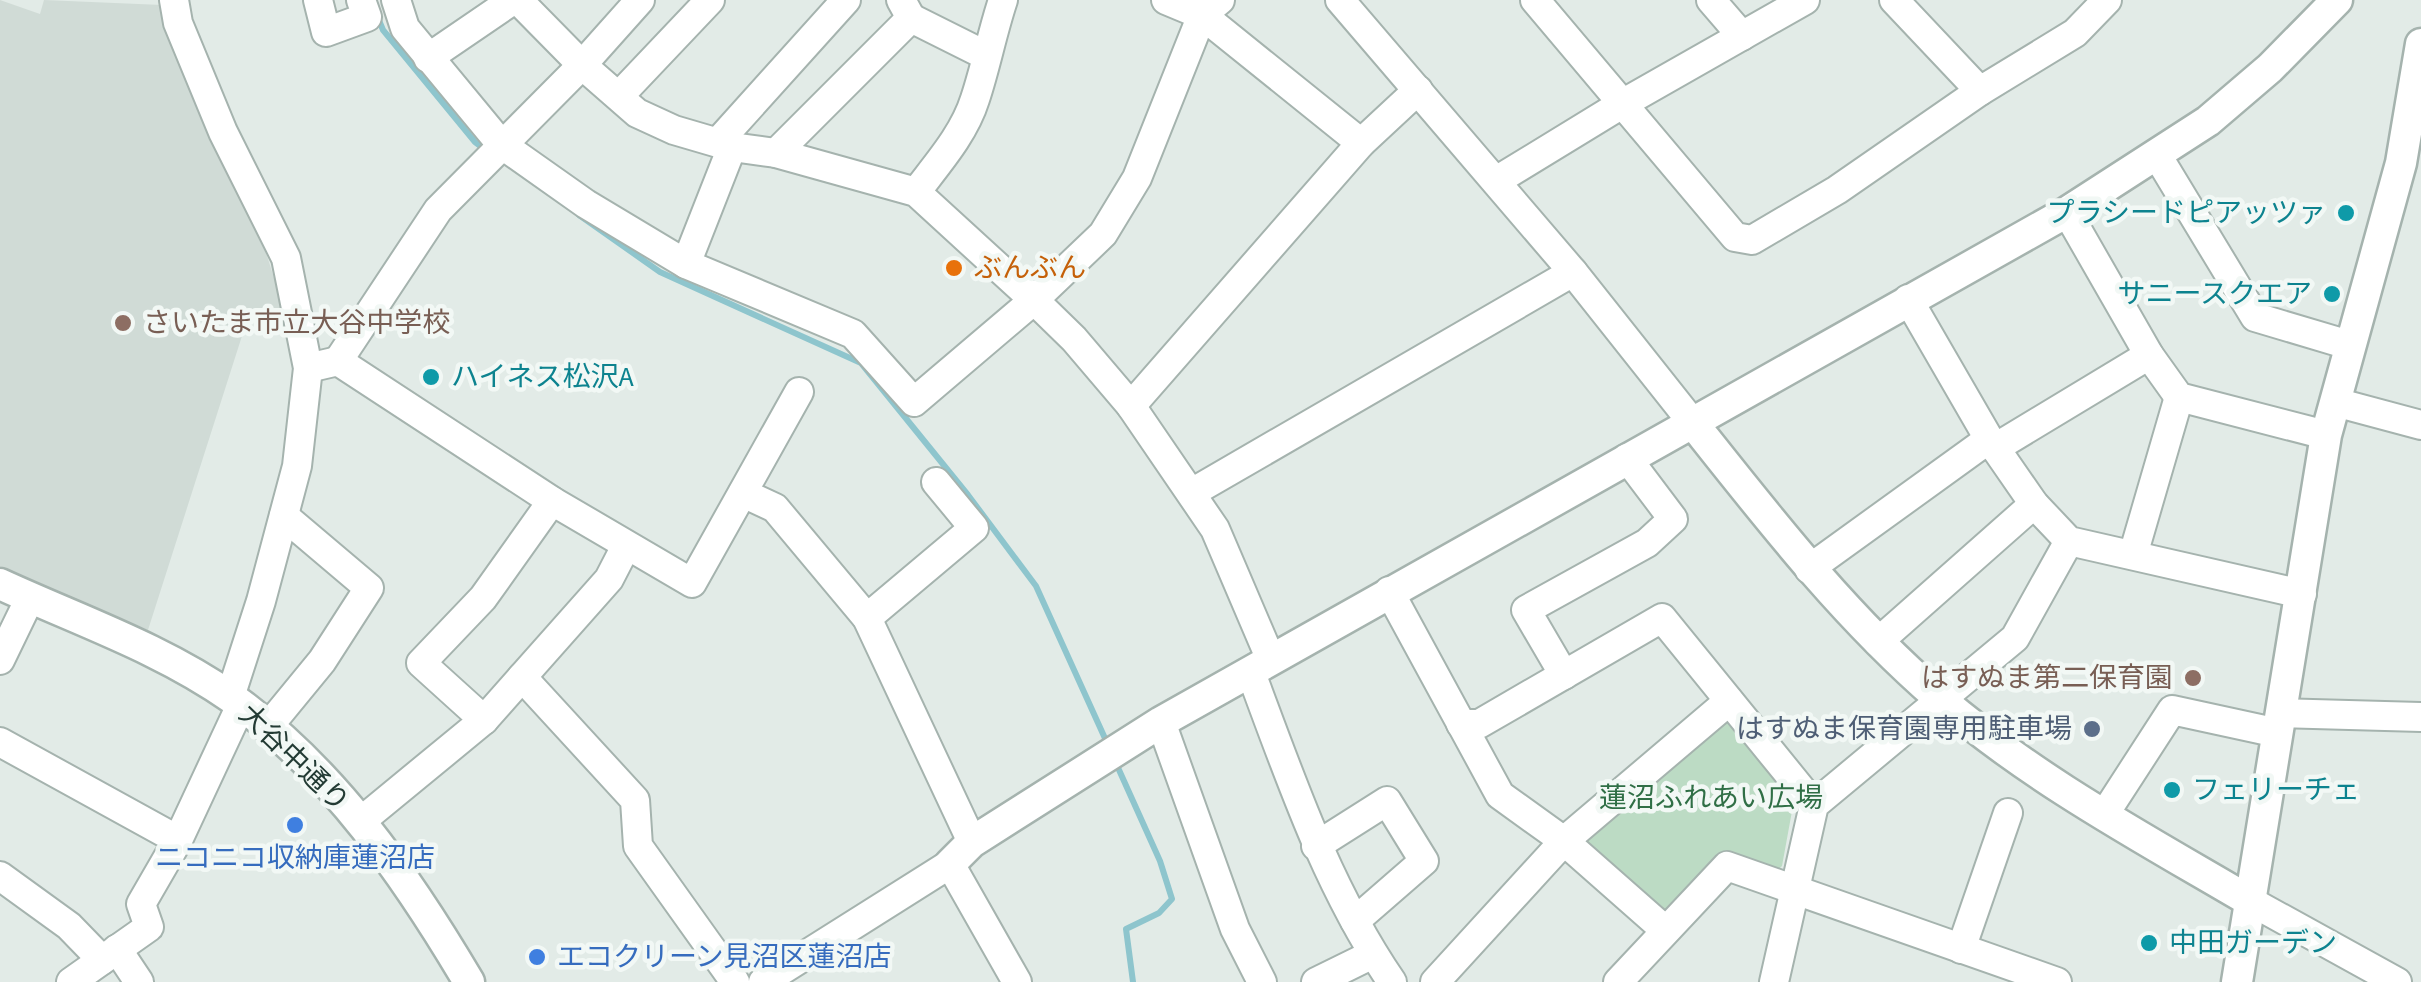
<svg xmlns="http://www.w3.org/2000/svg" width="2421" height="982" font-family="'Source Sans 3','Noto Sans JP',sans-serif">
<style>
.built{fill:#d0dbd6}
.green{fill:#bcdbc4}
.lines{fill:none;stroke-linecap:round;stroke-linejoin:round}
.stream{stroke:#8ec5cd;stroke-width:6}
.minor-casing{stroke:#a5b3ae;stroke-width:32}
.tertiary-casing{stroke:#a5b3ae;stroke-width:35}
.minor{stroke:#fff;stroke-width:28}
.tertiary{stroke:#fff;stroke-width:30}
.culture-dot{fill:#0f9aa8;stroke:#f2f8f5;stroke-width:4}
.food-dot{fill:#e8710a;stroke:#f2f8f5;stroke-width:4}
.education-dot{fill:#8d6e63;stroke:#f2f8f5;stroke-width:4}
.service-dot{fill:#5c6f8a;stroke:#f2f8f5;stroke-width:4}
.shop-dot{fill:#3f7fe0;stroke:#f2f8f5;stroke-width:4}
.labels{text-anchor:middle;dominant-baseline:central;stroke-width:9;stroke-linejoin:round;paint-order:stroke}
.culture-label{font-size:28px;fill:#0d838f;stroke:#f2f8f5;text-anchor:start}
.food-label{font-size:28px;fill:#c56008;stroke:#f2f8f5;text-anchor:start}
.education-label{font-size:28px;fill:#785e54;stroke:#f2f8f5;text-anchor:start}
.service-label{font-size:28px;fill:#4e5e75;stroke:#f2f8f5;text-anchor:end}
.street-label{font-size:28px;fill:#233b34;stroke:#f2f8f5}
.park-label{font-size:28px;fill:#306f46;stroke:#f2f8f5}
.shop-label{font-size:28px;fill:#366cbe;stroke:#f2f8f5}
</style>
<rect width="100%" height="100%" fill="#e2ebe7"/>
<polygon class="built" points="0,0 40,14 44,0 162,5 263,243 291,332 249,314 148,630 0,566"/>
<polygon class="green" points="1724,718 1794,800 1782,866 1771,876 1715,856 1664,912 1581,844"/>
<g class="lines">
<g class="stream">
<polyline points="378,18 383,30 475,142 487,151"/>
<polyline points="579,215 660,272 861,363 968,495 1036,586 1108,745"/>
<polyline points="1115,761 1160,861 1172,899 1159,913 1126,929 1133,982"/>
</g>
<defs>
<g id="minor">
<polyline points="174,0 178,23 223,132 286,258 308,368 297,466 261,601 230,697"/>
<polyline points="318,0 326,32 367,17 361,0"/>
<polyline points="396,0 405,28 501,144 586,204 686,264 853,334 914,402 1034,300 1103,234 1137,178 1202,15 1220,0"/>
<polyline points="518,0 582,65 637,113 674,130 732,147 776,153 916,192 1034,300 1074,339 1131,406 1215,529 1271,660"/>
<polyline points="1166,0 1202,15 1361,143"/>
<polyline points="1340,0 1573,272 1692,422"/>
<polyline points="1535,0 1735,237 1752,240 1837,190 1980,91"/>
<polyline points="1711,0 1742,36"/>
<polyline points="1894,0 1980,91 2075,33 2107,0"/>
<polyline points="911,18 985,55"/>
<polyline points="428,58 513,0"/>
<polyline points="619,96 710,0"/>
<polyline points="718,142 846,0"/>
<polyline points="776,153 911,18 901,0"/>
<polyline points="2157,155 2255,317 2349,345"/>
<polyline points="1496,181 1622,104 1805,0"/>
<path d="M916,192C938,163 964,134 975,99C986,66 992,33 1003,0"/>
<polyline points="2067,212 2149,355 2179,397 2326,435"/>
<polyline points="686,264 732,147"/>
<polyline points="1908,299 1989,439 2034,504 2069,541 2302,594"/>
<polyline points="338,361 438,210 582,65 640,0"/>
<polyline points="308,368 338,361 552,501 692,583 799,392"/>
<polyline points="2335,402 2421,425"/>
<polyline points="1131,406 1361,143 1418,90"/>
<polyline points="1995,448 2149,355"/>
<polyline points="1193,492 1573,272"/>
<polyline points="743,493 775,508 867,618 972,842"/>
<polyline points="2133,555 2179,397"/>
<polyline points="1809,569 1989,439"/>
<polyline points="1389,591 1500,795 1564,841 1665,930"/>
<polyline points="867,618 974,528 936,482"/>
<polyline points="1878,642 2034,504"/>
<polyline points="0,660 30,598"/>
<path d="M1251,673C1291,780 1327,887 1392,982"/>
<polyline points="1564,675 1526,610 1647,543 1673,519 1627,458"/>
<polyline points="522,677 635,800 638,846 735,982"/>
<polyline points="2281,713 2421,717"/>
<polyline points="484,720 421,663 483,598 552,501"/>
<polyline points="1161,722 1235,929 1262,982"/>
<polyline points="1461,724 1479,724 1662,618 1814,805"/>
<polyline points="267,728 322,661 369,588 284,516"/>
<polyline points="0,742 178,840"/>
<polyline points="2104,815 2172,710 2278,733"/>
<polyline points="360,822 484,720 609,579 626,546"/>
<polyline points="1316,846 1387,801 1424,861 1355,921"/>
<polyline points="0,876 69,926 102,960"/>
<polyline points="2250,901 2397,982"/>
<polyline points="117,949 139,982"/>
<polyline points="1961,949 2008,813"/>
<polyline points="71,982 149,927 141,904 178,840 241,705"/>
<polyline points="763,982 950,864 1017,982"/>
<polyline points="1316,982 1373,954"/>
<polyline points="1435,982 1564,841 1729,701"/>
<polyline points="1618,982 1727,866 2057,982"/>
<polyline points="1774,982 1814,805 2015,638 2069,541"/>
</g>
<g id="tertiary">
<path d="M1692,422C1769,519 1844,616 1939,698C2033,779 2143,838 2250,901"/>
<path d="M0,584C78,620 161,648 232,698C333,770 407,877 469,982"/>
<polyline points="950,864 972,842 1161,722 2067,212 2208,121 2270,68 2337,0"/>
<polyline points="2237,982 2326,435 2401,163 2421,44"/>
</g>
</defs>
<use href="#minor" class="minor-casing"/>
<use href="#tertiary" class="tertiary-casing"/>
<use href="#minor" class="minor"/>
<use href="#tertiary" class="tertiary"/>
</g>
<g class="culture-dot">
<circle cx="2346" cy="213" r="10"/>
<circle cx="2332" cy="294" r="10"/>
<circle cx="431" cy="377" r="10"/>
<circle cx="2172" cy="790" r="10"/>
<circle cx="2149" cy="943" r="10"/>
</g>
<circle class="food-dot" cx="954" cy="268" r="10"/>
<g class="education-dot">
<circle cx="123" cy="323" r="10"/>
<circle cx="2193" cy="678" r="10"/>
</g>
<circle class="service-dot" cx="2092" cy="729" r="10"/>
<g class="shop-dot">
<circle cx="295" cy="825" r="10"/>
<circle cx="537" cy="957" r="10"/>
</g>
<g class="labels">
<g class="culture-label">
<text x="2326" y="213" text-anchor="end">プラシードピアッツァ</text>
<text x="2312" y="294" text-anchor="end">サニースクエア</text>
<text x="451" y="377">ハイネス松沢A</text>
<text x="2192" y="790">フェリーチェ</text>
<text x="2169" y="943">中田ガーデン</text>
</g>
<g class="food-label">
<text x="974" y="268">ぶんぶん</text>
</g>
<g class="education-label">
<text x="143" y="323">さいたま市立大谷中学校</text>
<text x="2173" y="678" text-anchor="end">はすぬま第二保育園</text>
</g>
<g class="service-label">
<text x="2072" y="729">はすぬま保育園専用駐車場</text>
</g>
<g class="street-label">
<text transform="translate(294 758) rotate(44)">大谷中通り</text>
</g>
<g class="park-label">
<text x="1711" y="798">蓮沼ふれあい広場</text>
</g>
<g class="shop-label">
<text x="295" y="858">ニコニコ収納庫蓮沼店</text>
<text x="557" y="957" text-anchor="start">エコクリーン見沼区蓮沼店</text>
</g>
</g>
</svg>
